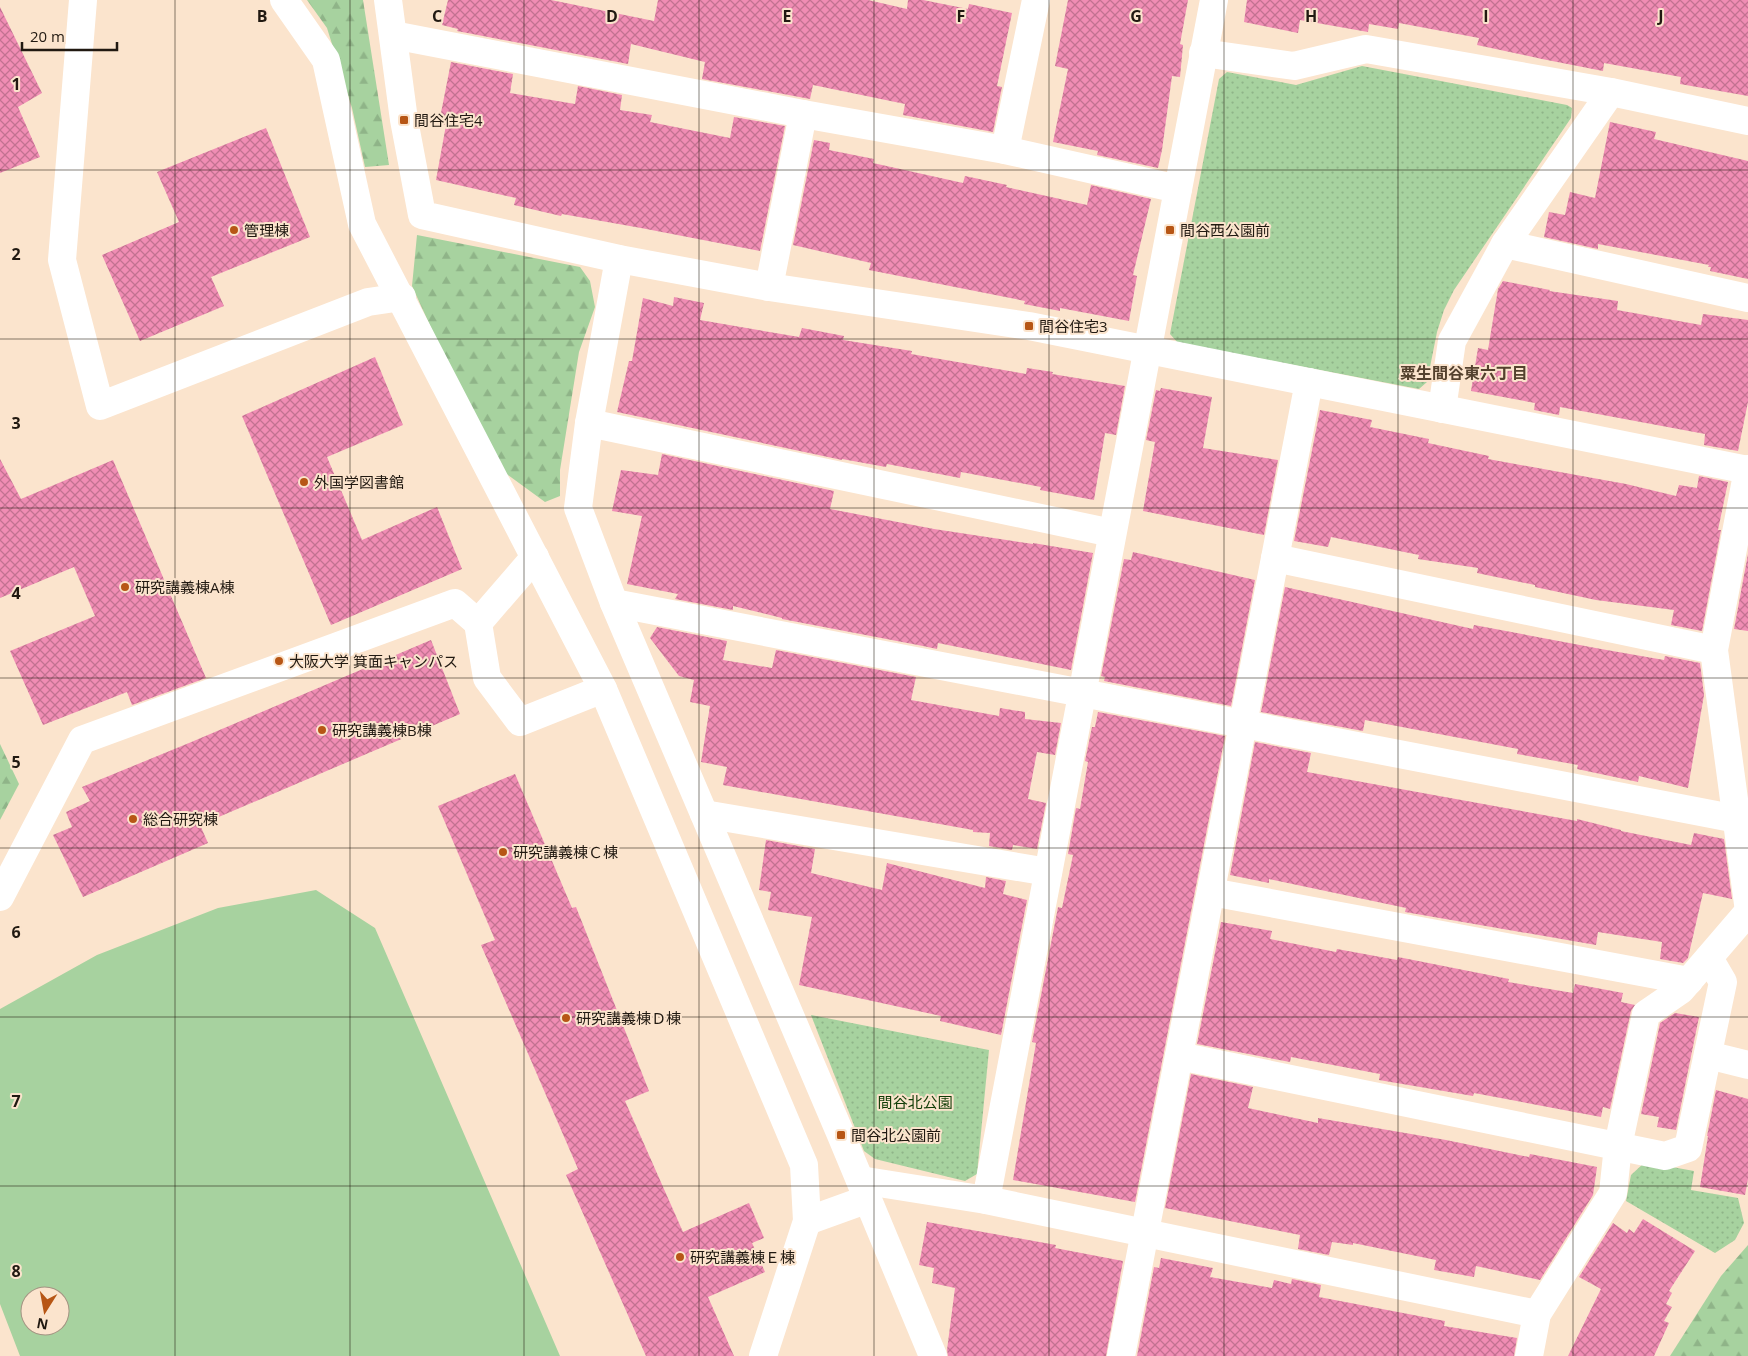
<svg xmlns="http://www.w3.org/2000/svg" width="1748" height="1356" font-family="'Open Sans','Noto Sans JP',sans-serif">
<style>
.green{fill:url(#green-dots)}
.forest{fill:url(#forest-firs)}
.pitch{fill:#a7d29f;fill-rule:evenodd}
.building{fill:url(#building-cross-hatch)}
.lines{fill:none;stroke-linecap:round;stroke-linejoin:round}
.minor{stroke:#fff;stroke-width:28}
.grid{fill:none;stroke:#211911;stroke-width:1;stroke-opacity:0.55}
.poi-dot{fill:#b75615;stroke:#fbe4cd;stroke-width:2}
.labels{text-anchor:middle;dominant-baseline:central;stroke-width:4;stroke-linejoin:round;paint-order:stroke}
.poi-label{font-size:15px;fill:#211911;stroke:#fbe4cd;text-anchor:start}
.park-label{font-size:15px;fill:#103c06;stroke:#fbe4cd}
.neighbourhood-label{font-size:16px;font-weight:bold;fill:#54412e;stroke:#fbe4cd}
.grid-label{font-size:16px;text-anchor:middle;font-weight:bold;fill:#211911;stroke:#fbe4cd;stroke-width:4;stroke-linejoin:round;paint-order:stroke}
</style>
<defs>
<pattern id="green-dots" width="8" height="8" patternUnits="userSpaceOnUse" patternTransform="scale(1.25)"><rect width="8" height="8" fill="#a7d29f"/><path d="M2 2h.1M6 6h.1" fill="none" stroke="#8fb488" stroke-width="1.8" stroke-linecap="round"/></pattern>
<pattern id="forest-firs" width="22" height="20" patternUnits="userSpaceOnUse" patternTransform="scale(1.25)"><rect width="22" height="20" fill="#a7d29f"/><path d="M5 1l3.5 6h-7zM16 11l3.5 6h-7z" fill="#8fb488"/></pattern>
<pattern id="building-cross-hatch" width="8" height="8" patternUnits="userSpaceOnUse" patternTransform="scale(1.25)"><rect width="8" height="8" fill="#f08db4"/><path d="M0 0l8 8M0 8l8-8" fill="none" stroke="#c27291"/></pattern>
</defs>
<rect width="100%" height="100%" fill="#fbe4cd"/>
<g class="green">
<polygon points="1362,66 1567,105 1572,108 1571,118 1454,290 1444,310 1437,332 1427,382 1419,389 1178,343 1170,334 1219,79 1227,72 1296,85"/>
<polygon points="811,1015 989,1050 977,1174 965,1181 875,1159 864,1151"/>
<polygon points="1645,1162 1694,1171 1691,1190 1738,1198 1744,1223 1735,1240 1715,1253 1626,1201 1631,1175"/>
</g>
<g class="forest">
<polygon points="307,0 363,0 389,165 365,167 352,108 327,28"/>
<polygon points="417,235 580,267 590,281 595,307 579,352 560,470 560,496 545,502 493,464 412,286"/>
<polygon points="0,744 19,784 0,820"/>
<polygon points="1748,1245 1748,1356 1670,1356 1721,1276"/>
</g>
<path class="pitch" d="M316,890L375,928L560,1356H20L0,1304V1009L97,955L218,908ZM30,1296H60V1326H30Z"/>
<g class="building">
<polygon points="448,0 551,0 654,21 658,0 868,0 907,9 908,0 923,0 968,9 969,4 1012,13 997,86 1002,87 993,132 903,115 905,104 813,85 810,99 702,79 705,62 631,44 628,64 457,31 458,29 442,25"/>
<polygon points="1068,0 1188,0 1180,44 1183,45 1180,77 1172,76 1162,150 1158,168 1097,155 1098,151 1053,142 1068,69 1055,66"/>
<polygon points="1247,0 1748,0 1748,96 1680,84 1681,77 1604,63 1603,71 1542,59 1477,45 1479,38 1399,23 1398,29 1369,24 1368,32 1300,20 1298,33 1244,22"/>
<polygon points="0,7 42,93 18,107 40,157 0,173"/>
<polygon points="451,62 513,74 510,93 575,104 578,86 622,95 620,110 652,115 650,122 730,138 734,117 785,126 760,251 641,228 562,214 561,216 514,205 516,198 436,180 446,125 439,123"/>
<polygon points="1610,122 1656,132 1654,139 1748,161 1748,279 1710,271 1711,267 1708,267 1709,265 1598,244 1598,249 1544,237 1549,212 1565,215 1570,192 1595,198"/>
<polygon points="266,128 310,237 211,277 224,306 140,341 102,255 179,222 157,172"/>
<polygon points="814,140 830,143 829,150 874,159 873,163 963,183 965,176 1007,185 1006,187 1087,205 1091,185 1151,199 1133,275 1137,276 1129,321 1060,308 1060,311 1024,304 1025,301 869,270 871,263 793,245"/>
<polygon points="1503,281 1550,290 1549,291 1618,301 1617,310 1701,325 1703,314 1748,320 1748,402 1738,451 1704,445 1705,434 1560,407 1559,415 1534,410 1535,403 1471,391 1478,348 1488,350 1498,289"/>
<polygon points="674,297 704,303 700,320 799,337 802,328 844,336 843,340 912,351 911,354 1026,374 1027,368 1053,372 1052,374 1125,386 1116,435 1105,433 1094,500 1040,490 1041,487 961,472 960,478 887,464 886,467 842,459 842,460 617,412 629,361 632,361 643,298 673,306"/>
<polygon points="375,357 403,425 327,457 362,540 437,507 462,569 331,625 242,416"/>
<polygon points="1161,388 1212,397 1203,448 1278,460 1264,535 1143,511 1155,442 1146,440 1156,390 1160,391"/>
<polygon points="1320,410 1372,420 1370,427 1429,439 1428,443 1489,456 1488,459 1626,484 1676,496 1679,485 1697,488 1699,476 1728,482 1718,530 1721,530 1702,631 1671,625 1674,610 1596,600 1535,587 1535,585 1477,573 1478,568 1418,559 1419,555 1331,537 1328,547 1294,541"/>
<polygon points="662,454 834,491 830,509 934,529 1033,544 1033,543 1093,553 1071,670 938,643 937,649 923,646 782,619 782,618 733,606 733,610 675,599 678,594 627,584 642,516 612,511 621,470 658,475"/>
<polygon points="0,459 21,499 113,460 206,678 132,705 127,692 43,725 10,651 95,616 74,567 0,598"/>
<polygon points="1133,552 1255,580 1231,706 1104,681 1105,677 1101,676 1124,559 1131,560"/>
<polygon points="1748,554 1748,631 1734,629"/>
<polygon points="1285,587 1473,629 1474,625 1601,649 1664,660 1665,656 1700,663 1704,695 1688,788 1639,776 1638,782 1577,769 1578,765 1517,754 1518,749 1365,720 1363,731 1261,712"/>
<polygon points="657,627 727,641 723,660 772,668 776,650 916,677 911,700 999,716 1000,708 1025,712 1025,719 1061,723 1055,755 1037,752 1028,799 1046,803 1037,849 1013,845 1012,850 989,846 990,833 973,832 973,830 723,785 727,767 701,762 710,706 690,702 694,680 679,676 650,638"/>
<polygon points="431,640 460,714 200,825 208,843 83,897 53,835 72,827 66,812 90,801 82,787 189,743"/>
<polygon points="1098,712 1225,736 1135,1202 1013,1180 1036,1043 1032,1042 1058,907 1062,908 1073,855 1068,854 1076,808 1080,809 1088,762 1085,761 1092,727 1095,727"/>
<polygon points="1255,742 1311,753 1307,772 1577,821 1577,819 1621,830 1621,831 1691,845 1694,833 1724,839 1732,899 1703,893 1688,958 1683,963 1660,959 1662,942 1598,932 1596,945 1405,912 1406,908 1269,879 1269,883 1230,875"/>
<polygon points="515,774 572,908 576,907 649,1091 625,1101 683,1232 749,1203 764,1238 752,1243 765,1272 708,1297 734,1356 646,1356 566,1175 578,1169 481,945 495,940 438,806"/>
<polygon points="766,840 815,849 811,873 882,890 887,863 985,888 986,877 1006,881 1003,894 1027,900 1001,1035 940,1021 941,1016 799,985 812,917 768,910 771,892 759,890"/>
<polygon points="1221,922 1272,931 1270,939 1336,952 1337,949 1397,960 1398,957 1509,979 1508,982 1573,993 1575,984 1623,993 1621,1002 1635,1005 1631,1011 1610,1109 1603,1107 1601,1117 1474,1093 1473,1096 1379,1080 1380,1074 1291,1057 1290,1062 1197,1044"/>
<polygon points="1675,1013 1699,1017 1676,1130 1657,1127 1659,1117 1641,1114 1660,1023"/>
<polygon points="1191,1074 1253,1087 1248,1108 1318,1123 1318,1118 1446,1140 1529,1157 1530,1154 1597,1167 1593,1195 1540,1280 1476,1266 1474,1277 1434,1270 1436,1260 1353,1243 1353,1245 1332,1242 1329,1255 1298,1249 1300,1235 1165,1208"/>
<polygon points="1716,1090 1748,1099 1748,1179 1745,1195 1700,1187 1708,1136 1707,1136"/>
<polygon points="1643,1219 1695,1251 1669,1291 1672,1293 1666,1304 1672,1307 1664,1321 1669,1323 1654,1356 1568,1356 1601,1289 1579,1277 1613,1223 1627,1233 1629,1229 1634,1233"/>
<polygon points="927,1222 1056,1245 1055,1248 1123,1261 1106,1356 948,1356 947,1350 955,1288 932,1283 934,1268 919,1265"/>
<polygon points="1161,1258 1213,1268 1210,1277 1272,1288 1274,1280 1291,1284 1292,1279 1321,1285 1319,1297 1445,1321 1444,1326 1517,1338 1514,1356 1137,1356 1154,1267 1159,1268"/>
</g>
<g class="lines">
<g class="minor">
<polyline points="83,0 62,260 100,406 368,302 402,297"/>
<polyline points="284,0 326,60 362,224 603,689 804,1165 807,1221 763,1356"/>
<polyline points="388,0 404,120 422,215 619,259 769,287 1029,326 1748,470"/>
<polyline points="393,35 803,114 1005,150 1178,189"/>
<polyline points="1203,53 1294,66 1366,49 1611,92 1748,121"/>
<polyline points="1611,92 1505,244 1748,298"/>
<polyline points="1005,150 1036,0"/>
<polyline points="619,259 589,423 578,508 614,603 841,1135 933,1356"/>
<polyline points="769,287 803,114"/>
<polyline points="1442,409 1452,341 1505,244"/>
<polyline points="589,423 1112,533"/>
<polyline points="1748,469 1714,650 1748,904"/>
<polyline points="535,557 478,623 487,678 520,722 603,689"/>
<polyline points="1275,558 1714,650"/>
<polyline points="614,603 1737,819"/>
<polyline points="704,814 1048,872"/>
<polyline points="1211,892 1689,981"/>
<polyline points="0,897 82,740 455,603 478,623"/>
<polyline points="1708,1055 1748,1065"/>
<polyline points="1179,1056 1665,1156 1688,1148 1723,982 1709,958"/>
<polyline points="860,1180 986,1200 1537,1314"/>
<polyline points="986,1200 1214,0"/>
<polyline points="807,1221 868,1199"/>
<polyline points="1121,1356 1309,382"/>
<polyline points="1529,1356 1537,1314 1613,1193 1618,1146 1646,1014 1681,990 1748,912"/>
</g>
</g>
<path class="grid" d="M175,0V1356M350,0V1356M524,0V1356M699,0V1356M874,0V1356M1049,0V1356M1224,0V1356M1398,0V1356M1573,0V1356M0,170H1748M0,339H1748M0,508H1748M0,678H1748M0,848H1748M0,1017H1748M0,1186H1748"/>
<g class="poi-dot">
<rect x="399" y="115" width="10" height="10" rx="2.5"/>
<circle cx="234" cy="230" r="5"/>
<rect x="1165" y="225" width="10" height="10" rx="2.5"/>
<rect x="1024" y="321" width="10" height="10" rx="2.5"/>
<circle cx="304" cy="482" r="5"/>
<circle cx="125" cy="587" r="5"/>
<circle cx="279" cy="661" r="5"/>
<circle cx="322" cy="730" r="5"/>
<circle cx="133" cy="819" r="5"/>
<circle cx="503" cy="852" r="5"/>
<circle cx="566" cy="1018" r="5"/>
<rect x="836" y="1130" width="10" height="10" rx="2.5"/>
<circle cx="680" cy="1257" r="5"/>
</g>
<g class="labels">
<g class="poi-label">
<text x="414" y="120">間谷住宅4</text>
<text x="244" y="230">管理棟</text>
<text x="1180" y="230">間谷西公園前</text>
<text x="1039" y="326">間谷住宅3</text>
<text x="314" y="482">外国学図書館</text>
<text x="135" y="587">研究講義棟A棟</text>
<text x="289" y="661">大阪大学 箕面キャンパス</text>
<text x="332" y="730">研究講義棟B棟</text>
<text x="143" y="819">総合研究棟</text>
<text x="513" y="852">研究講義棟Ｃ棟</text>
<text x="576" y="1018">研究講義棟Ｄ棟</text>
<text x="851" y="1135">間谷北公園前</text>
<text x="690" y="1257">研究講義棟Ｅ棟</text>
</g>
<g class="park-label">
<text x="915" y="1102">間谷北公園</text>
</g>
<g class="neighbourhood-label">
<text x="1464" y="373">粟生間谷東六丁目</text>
</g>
</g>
<g class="grid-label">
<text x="262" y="22">B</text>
<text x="437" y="22">C</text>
<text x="612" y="22">D</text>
<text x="787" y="22">E</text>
<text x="961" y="22">F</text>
<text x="1136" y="22">G</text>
<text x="1311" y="22">H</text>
<text x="1486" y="22">I</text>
<text x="1661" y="22">J</text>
<text x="16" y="90">1</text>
<text x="16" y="260">2</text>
<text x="16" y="429">3</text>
<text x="16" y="599">4</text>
<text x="16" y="768">5</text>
<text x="16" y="938">6</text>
<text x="16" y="1107">7</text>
<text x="16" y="1277">8</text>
</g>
<g transform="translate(45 1311) rotate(191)"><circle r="24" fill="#fbe4cd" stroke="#a49382"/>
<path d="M0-4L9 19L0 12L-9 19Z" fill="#b75615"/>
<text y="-8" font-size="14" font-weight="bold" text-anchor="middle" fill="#211911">N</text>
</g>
<path d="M22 42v8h95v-8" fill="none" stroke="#211911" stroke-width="2.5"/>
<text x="30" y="42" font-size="15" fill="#211911" stroke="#fbe4cd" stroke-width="4" paint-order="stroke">20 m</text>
</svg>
